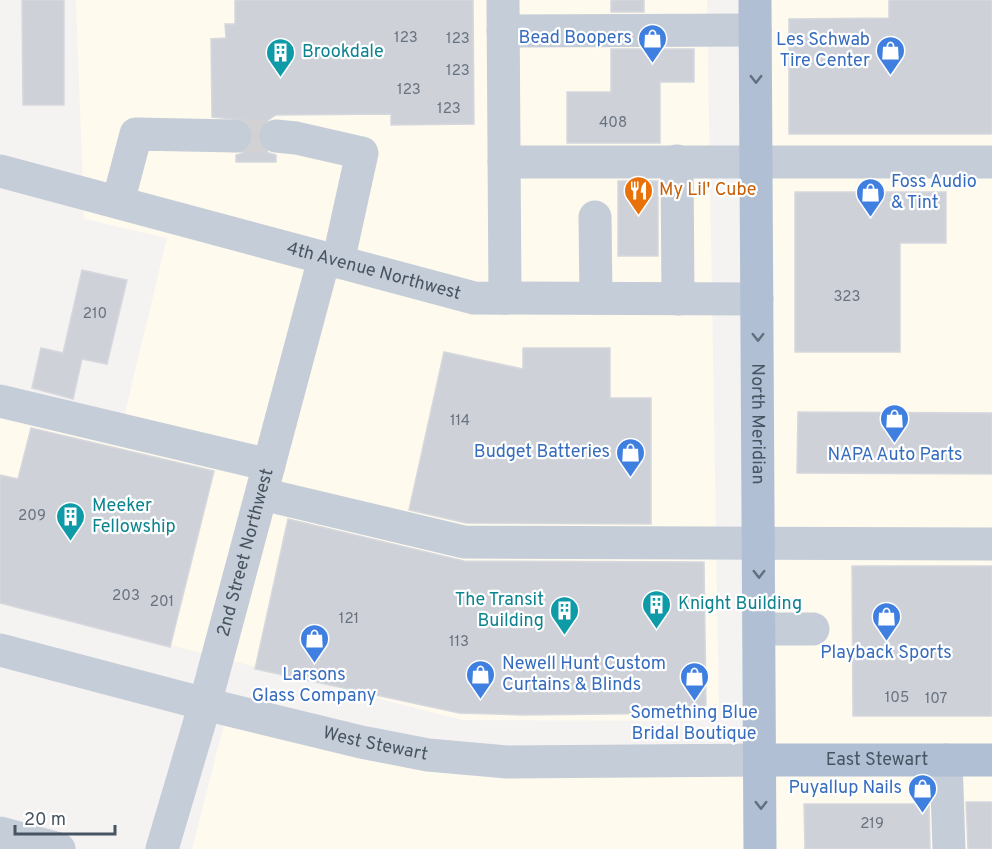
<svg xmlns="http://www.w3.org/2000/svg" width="992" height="849" font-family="Overpass,sans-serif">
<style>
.commercial{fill:#fefaed}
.building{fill:#ced1d8;stroke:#d6d8de;stroke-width:1.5}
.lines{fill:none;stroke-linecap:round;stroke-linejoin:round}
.minor-tunnel{stroke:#d2d2d5;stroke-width:33;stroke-dasharray:33 16;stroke-linecap:butt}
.minor{stroke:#c5cdd8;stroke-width:33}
.major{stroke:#b0bfd3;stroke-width:33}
.oneway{stroke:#616f7e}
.labels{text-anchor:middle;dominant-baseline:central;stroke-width:4.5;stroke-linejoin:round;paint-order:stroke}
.number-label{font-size:15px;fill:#697380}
.shop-label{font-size:18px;fill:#366cbe;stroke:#fff;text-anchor:end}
.culture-label{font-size:18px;fill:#0d838f;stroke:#fff;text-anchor:start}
.food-label{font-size:18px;fill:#c56008;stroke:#fff;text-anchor:start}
.street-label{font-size:18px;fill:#475462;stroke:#fff}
</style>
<rect width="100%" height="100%" fill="#f5f2f2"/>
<g class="commercial">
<polygon points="76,0 707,0 719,711 698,721 462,720 0,601 0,388 124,417 167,238 84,219"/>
<polygon points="755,0 992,0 992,849 192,849 228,709 361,742 761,760"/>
</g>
<g class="building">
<polygon points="22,0 64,0 64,105 23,105"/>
<polygon points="235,0 473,0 474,124 391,125 391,114 276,115 261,125 257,135 259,144 266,152 276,155 276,162 236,162 236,155 243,153 251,146 254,136 251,126 244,120 212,117 211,39 226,38 225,24 235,24"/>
<rect x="611" y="0" width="33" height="12"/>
<polygon points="889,0 992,0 992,134 789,134 789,19 889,18"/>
<polygon points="611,49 694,49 694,82 660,82 660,143 567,143 567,92 611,92"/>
<rect x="618" y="181" width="40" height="75"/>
<polygon points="795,192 946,192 946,243 900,243 900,352 795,352"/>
<polygon points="82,270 127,280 107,364 82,359 73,399 32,388 41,348 63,353"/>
<polygon points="523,348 610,348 610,398 651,398 651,524 466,523 409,510 444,352 523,369"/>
<polygon points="798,412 992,413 992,474 797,473"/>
<polygon points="31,428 214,471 170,647 0,603 0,475 18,479"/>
<polygon points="288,519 464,561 704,562 706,705 698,713 523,715 459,713 255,669"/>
<polygon points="852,566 992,566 992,716 853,716"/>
<polygon points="966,802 992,802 992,849 968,849"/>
<polygon points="804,804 929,804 930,849 805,849"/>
</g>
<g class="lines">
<polyline class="minor-tunnel" points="235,136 276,136"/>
<g class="minor">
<polyline points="503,0 505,298"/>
<polyline points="503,31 755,30"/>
<polyline points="276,136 296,138 362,153 338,262"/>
<polyline points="677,161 678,299"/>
<polyline points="504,162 992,162"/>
<path id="s1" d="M0,171L474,298L757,299"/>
<polyline points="118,202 136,134 235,136"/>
<polyline points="595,217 596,298"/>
<polyline points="0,401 269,465"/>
<polyline points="262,494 464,542 992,544"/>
<polyline points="760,629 813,629"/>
<path id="s2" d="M0,650L205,704L361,742L428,755L507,762L761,760"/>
<polyline points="946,760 949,849"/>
<polyline points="0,833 59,849"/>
<path id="s3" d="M162,849L205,704L324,259"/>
</g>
<g class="major">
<path id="s4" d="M755,0L760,849"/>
<path id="s5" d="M761,760H992"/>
</g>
</g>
<defs><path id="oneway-chevron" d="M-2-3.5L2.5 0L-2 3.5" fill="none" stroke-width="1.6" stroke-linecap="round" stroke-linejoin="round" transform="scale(1.5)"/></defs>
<g class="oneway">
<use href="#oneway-chevron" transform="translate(756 79) rotate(90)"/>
<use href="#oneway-chevron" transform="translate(758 337) rotate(90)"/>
<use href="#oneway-chevron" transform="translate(759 574) rotate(90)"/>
<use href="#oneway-chevron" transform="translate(761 805) rotate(90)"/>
</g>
<defs>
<symbol id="shop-pin" viewBox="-11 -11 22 30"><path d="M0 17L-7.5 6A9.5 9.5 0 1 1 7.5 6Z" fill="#3f7fe0" stroke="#fff"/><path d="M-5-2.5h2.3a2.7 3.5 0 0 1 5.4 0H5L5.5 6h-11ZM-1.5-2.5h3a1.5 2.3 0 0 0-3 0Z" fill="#fff"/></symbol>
<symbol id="building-pin" viewBox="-11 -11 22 30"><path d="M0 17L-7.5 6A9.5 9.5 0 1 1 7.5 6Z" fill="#0f9aa8" stroke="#fff"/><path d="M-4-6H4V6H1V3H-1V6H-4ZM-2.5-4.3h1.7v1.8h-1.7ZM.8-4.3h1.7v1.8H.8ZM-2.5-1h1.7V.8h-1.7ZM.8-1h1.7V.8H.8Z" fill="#fff"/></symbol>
<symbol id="restaurant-pin" viewBox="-11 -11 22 30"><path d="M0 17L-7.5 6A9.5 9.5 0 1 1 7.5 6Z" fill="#e8710a" stroke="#fff"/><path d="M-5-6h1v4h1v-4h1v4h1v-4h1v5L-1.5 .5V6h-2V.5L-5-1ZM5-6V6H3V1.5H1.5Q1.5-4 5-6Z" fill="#fff"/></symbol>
</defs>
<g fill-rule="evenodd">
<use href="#shop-pin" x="636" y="22" width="33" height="45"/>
<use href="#shop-pin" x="874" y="34" width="33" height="45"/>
<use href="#building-pin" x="264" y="36" width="33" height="45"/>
<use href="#restaurant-pin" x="622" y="174" width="33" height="45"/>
<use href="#shop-pin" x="854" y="176" width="33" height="45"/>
<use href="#shop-pin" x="878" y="402" width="33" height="45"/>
<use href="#shop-pin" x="614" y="436" width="33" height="45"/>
<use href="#building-pin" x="54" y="500" width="33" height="45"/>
<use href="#building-pin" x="640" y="588" width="33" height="45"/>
<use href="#building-pin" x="548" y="594" width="33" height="45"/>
<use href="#shop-pin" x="870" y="600" width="33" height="45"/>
<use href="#shop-pin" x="298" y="622" width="33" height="45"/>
<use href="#shop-pin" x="464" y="658" width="33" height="45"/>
<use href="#shop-pin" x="678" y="660" width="33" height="45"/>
<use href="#shop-pin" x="906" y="772" width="33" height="45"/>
</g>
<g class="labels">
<g class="number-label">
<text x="406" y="38">123</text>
<text x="458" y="39">123</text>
<text x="458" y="71">123</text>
<text x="409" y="90">123</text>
<text x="449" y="109">123</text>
<text x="613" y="123">408</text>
<text x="847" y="297">323</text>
<text x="95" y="314">210</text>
<text x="460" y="421">114</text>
<text x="32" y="516">209</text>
<text x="126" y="596">203</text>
<text x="162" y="602">201</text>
<text x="349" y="619">121</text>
<text x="459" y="642">113</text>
<text x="897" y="698">105</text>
<text x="936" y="699">107</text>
<text x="872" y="824">219</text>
</g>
<g class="shop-label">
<text x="632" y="38">Bead Boopers</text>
<text x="870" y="40">Les Schwab<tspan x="870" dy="21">Tire Center</tspan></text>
<text x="891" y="182" text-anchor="start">Foss Audio<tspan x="891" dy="21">&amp; Tint</tspan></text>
<text x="610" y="452">Budget Batteries</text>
<text x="895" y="455" text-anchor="middle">NAPA Auto Parts</text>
<text x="886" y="653" text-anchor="middle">Playback Sports</text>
<text x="502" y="664" text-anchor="start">Newell Hunt Custom<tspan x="502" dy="21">Curtains &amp; Blinds</tspan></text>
<text x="314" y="675" text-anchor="middle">Larsons<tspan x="314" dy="21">Glass Company</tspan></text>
<text x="694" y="713" text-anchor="middle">Something Blue<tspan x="694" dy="21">Bridal Boutique</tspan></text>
<text x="902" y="788">Puyallup Nails</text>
</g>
<g class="culture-label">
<text x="302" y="52">Brookdale</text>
<text x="92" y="506">Meeker<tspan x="92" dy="21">Fellowship</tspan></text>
<text x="544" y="600" text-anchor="end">The Transit<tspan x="544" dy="21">Building</tspan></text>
<text x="678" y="604">Knight Building</text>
</g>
<g class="food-label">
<text x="659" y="190">My Lil' Cube</text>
</g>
<g class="street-label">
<text stroke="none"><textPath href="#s1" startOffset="387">4th Avenue Northwest</textPath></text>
<text stroke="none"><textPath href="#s4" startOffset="424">North Meridian</textPath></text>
<text stroke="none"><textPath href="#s3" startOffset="308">2nd Street Northwest</textPath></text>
<text stroke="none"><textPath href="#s2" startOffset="387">West Stewart</textPath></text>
<text stroke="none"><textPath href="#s5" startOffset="116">East Stewart</textPath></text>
</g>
</g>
<path d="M15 825v9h100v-9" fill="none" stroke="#475462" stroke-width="3"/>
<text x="24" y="825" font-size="18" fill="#475462" stroke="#ffffff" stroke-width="4.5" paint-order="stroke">20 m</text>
</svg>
